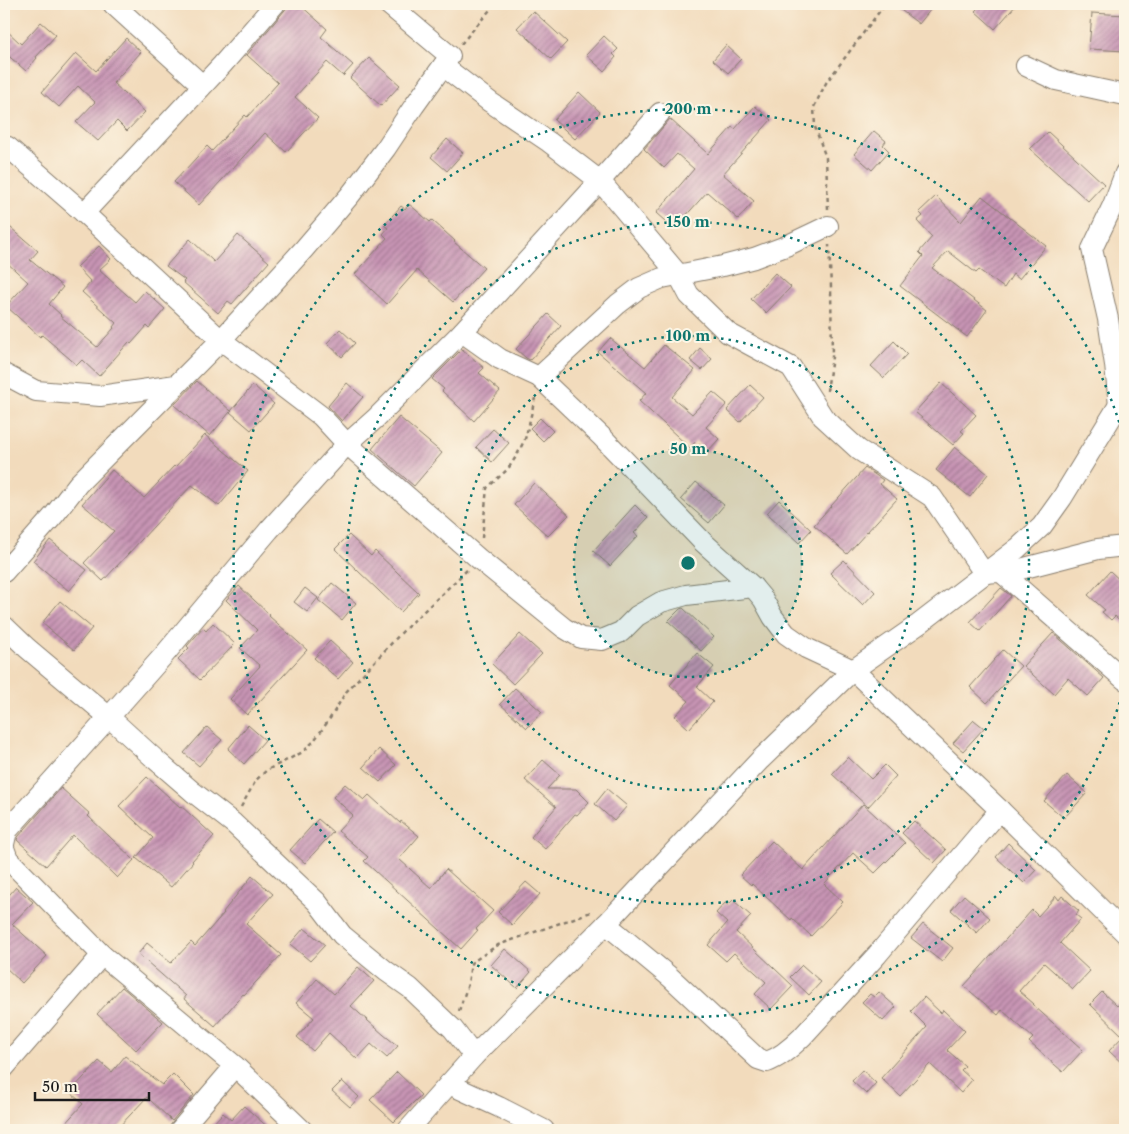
<svg xmlns="http://www.w3.org/2000/svg" width="1129" height="1134" font-family="'Libre Caslon Text',serif">
<style>
.building{fill:url(#building-hatch)}
.lines{fill:none;stroke-linecap:round;stroke-linejoin:round}
.minor-casing{stroke:#877c6c;stroke-width:22}
.path{stroke:#877c6c;stroke-width:2.5;stroke-dasharray:4 4;stroke-linecap:butt}
.minor{stroke:#fff;stroke-width:20}
.ring{fill:none;stroke:#0f766e;stroke-width:2.5;stroke-dasharray:2.5 5}
.centre{fill:#0f766e;stroke:#fcf5e5;stroke-width:2.5}
.ring-label{font-size:15px;text-anchor:middle;font-weight:bold;fill:#0f766e;stroke:#fcf5e5;stroke-width:4;stroke-linejoin:round;paint-order:stroke}
</style>
<defs>
<pattern id="building-hatch" width="6" height="6" patternUnits="userSpaceOnUse" patternTransform="scale(1.25)"><rect width="6" height="6" fill="#c794b4"/><path d="M-1 1l2-2M0 6l6-6M5 7l2-2" fill="none" stroke="#a17892"/></pattern>
</defs>
<rect width="100%" height="100%" fill="#fcf5e5"/>
<filter id="ink" filterUnits="userSpaceOnUse"><feTurbulence type="fractalNoise" baseFrequency=".02" numOctaves="2"/><feDisplacementMap in="SourceGraphic" scale="10" xChannelSelector="R" yChannelSelector="G"/><feConvolveMatrix kernelMatrix="1 2 1 2 8 2 1 2 1" color-interpolation-filters="sRGB"/></filter>
<filter id="wash" filterUnits="userSpaceOnUse"><feTurbulence type="fractalNoise" baseFrequency=".0096" numOctaves="4" result="noise"/><feDisplacementMap in="SourceGraphic" scale="20" xChannelSelector="R" yChannelSelector="G"/><feGaussianBlur stdDeviation="1.12" result="paint"/><feColorMatrix in="noise" values="0 0 0 0 0 0 0 0 0 0 0 0 0 0 0 0 0 1.4 0 .05"/><feComposite in="paint" operator="in"/></filter>
<g filter="url(#wash)">
<rect width="100%" height="100%" fill="#f2dbbc"/>
<g id="blocks">
<g class="building">
<polygon points="290,4 299,4 327,29 321,37 353,65 343,76 327,62 295,97 318,118 286,152 265,133 199,205 174,182 207,146 212,151 245,115 247,117 278,83 247,55"/>
<polygon points="893,4 935,4 919,24"/>
<polygon points="982,4 1017,4 995,29 975,11"/>
<polygon points="533,11 567,42 551,59 517,28"/>
<polygon points="1092,13 1125,15 1125,51 1089,49"/>
<polygon points="41,22 56,35 36,57 37,58 26,71 4,52 4,28 21,44"/>
<polygon points="604,36 618,49 613,54 616,57 604,71 586,55"/>
<polygon points="126,38 141,52 113,83 145,112 127,131 117,121 98,141 76,122 95,102 78,86 59,107 42,92 76,53 96,71"/>
<polygon points="726,45 741,59 728,73 713,60"/>
<polygon points="369,58 400,85 381,106 350,78"/>
<polygon points="579,92 600,112 575,139 554,120"/>
<polygon points="755,106 771,120 723,174 754,201 738,219 707,192 674,229 656,213 694,169 677,154 664,168 644,149 670,119 708,154 732,127 735,129"/>
<polygon points="874,131 886,141 883,145 889,151 872,170 854,154"/>
<polygon points="1048,132 1104,184 1088,201 1030,149"/>
<polygon points="447,139 463,153 447,171 431,157"/>
<polygon points="936,196 961,222 982,196 1046,246 1019,279 1013,274 1004,288 979,270 976,273 948,251 932,268 987,310 967,337 900,286 923,256 919,252 932,237 917,221 923,216 919,212"/>
<polygon points="409,204 430,222 432,220 455,241 454,242 484,268 453,302 417,270 387,304 355,274 387,238 383,234 388,228 384,225 401,206 405,209"/>
<polygon points="4,222 38,251 30,260 63,287 49,304 61,315 60,316 97,347 114,328 113,327 116,323 82,292 91,282 77,267 99,246 111,259 99,270 135,302 145,291 165,309 149,328 147,326 131,344 129,342 99,376 82,360 77,365 42,335 40,337 6,306 28,282 4,260"/>
<polygon points="238,235 269,262 232,304 228,301 218,313 183,282 185,280 166,266 190,239 214,262"/>
<polygon points="775,273 791,287 766,313 751,299"/>
<polygon points="548,314 561,326 530,360 526,358 516,349"/>
<polygon points="340,329 355,343 342,357 327,343"/>
<polygon points="610,338 645,367 664,345 695,370 672,397 692,414 713,392 727,404 706,427 719,439 707,452 696,441 690,448 639,401 646,393 598,352"/>
<polygon points="894,341 907,354 884,378 871,366"/>
<polygon points="700,348 712,359 702,370 690,360"/>
<polygon points="462,349 484,368 479,373 500,391 474,421 442,391 444,389 432,379"/>
<polygon points="197,381 231,411 253,385 274,404 251,430 230,412 210,436 174,405"/>
<polygon points="347,383 363,397 342,421 328,406"/>
<polygon points="941,383 976,415 961,431 964,433 953,445 915,412"/>
<polygon points="750,385 763,397 740,422 727,410"/>
<polygon points="399,417 442,453 414,486 372,449"/>
<polygon points="540,418 553,431 543,441 530,428"/>
<polygon points="493,429 509,443 492,462 476,447"/>
<polygon points="205,435 248,471 219,506 192,485 103,581 84,563 114,531 82,504 112,470 144,498 174,466 175,467"/>
<polygon points="955,447 988,474 970,497 936,470"/>
<polygon points="865,468 883,480 880,484 897,499 847,554 814,525"/>
<polygon points="696,482 724,505 709,523 681,499"/>
<polygon points="534,483 569,515 548,536 514,505"/>
<polygon points="779,500 811,530 799,543 767,513"/>
<polygon points="635,505 648,518 634,533 638,536 610,566 593,551"/>
<polygon points="349,535 371,556 375,551 419,593 401,612 335,549"/>
<polygon points="50,540 87,570 69,591 33,561"/>
<polygon points="844,560 875,592 863,605 830,573"/>
<polygon points="1110,571 1125,585 1125,625 1115,616 1111,620 1102,612 1105,610 1088,595"/>
<polygon points="332,583 356,603 342,620 318,600"/>
<polygon points="239,586 270,615 269,616 307,650 247,715 230,699 260,666 240,648 257,630 226,600"/>
<polygon points="305,588 318,598 307,612 294,602"/>
<polygon points="1001,588 1011,596 980,631 970,622"/>
<polygon points="60,601 92,628 74,650 42,623"/>
<polygon points="683,608 714,637 701,651 668,621 680,609"/>
<polygon points="213,623 235,644 200,680 178,659 189,648 187,646 203,628 206,631"/>
<polygon points="1053,633 1104,678 1088,696 1068,678 1054,694 1023,666"/>
<polygon points="520,634 542,654 513,684 492,664"/>
<polygon points="330,641 353,662 338,679 314,658"/>
<polygon points="1003,650 1021,666 987,703 970,687"/>
<polygon points="697,653 714,667 697,687 713,702 689,729 675,716 689,701 670,685"/>
<polygon points="515,688 542,712 527,728 500,704"/>
<polygon points="974,720 984,728 963,751 953,743"/>
<polygon points="248,725 265,740 244,764 228,749"/>
<polygon points="207,727 222,740 199,766 184,753"/>
<polygon points="379,749 396,765 380,782 363,767"/>
<polygon points="848,757 871,779 885,765 896,776 868,807 832,774"/>
<polygon points="543,760 560,775 547,789 576,789 589,802 577,815 575,814 545,849 531,837 556,807 525,780"/>
<polygon points="1067,775 1087,793 1064,818 1044,801"/>
<polygon points="147,777 180,807 181,806 214,836 192,861 193,862 171,887 136,858 153,838 119,806"/>
<polygon points="345,784 364,800 369,795 400,823 401,821 419,836 399,859 431,888 446,869 493,911 476,929 478,930 461,949 364,861 368,857 338,831 353,815 333,797"/>
<polygon points="61,788 90,814 88,816 134,860 117,878 73,835 46,866 17,840 18,837"/>
<polygon points="607,789 627,806 614,821 595,804"/>
<polygon points="863,804 905,843 875,873 853,853 824,884 843,902 811,936 792,918 791,920 752,884 751,885 740,875 772,841 803,870"/>
<polygon points="318,819 333,832 305,863 290,850"/>
<polygon points="914,821 946,850 934,863 902,833"/>
<polygon points="1008,843 1036,870 1024,883 996,857"/>
<polygon points="252,876 273,894 246,924 281,955 244,995 243,994 215,1026 184,999 186,996 138,954 147,943 171,963 191,942 195,946 224,913 223,912"/>
<polygon points="526,882 540,894 512,925 498,912"/>
<polygon points="16,887 33,902 12,924 47,956 22,983 4,966 4,901"/>
<polygon points="964,895 990,918 977,933 951,910"/>
<polygon points="1056,896 1059,900 1062,896 1079,911 1076,915 1081,919 1060,943 1090,971 1073,989 1044,963 1019,991 1034,1004 1033,1005 1083,1050 1063,1072 1029,1042 1033,1038 1002,1010 998,1015 964,986 1032,910 1038,916"/>
<polygon points="733,900 751,916 736,932 793,986 771,1009 755,994 766,982 734,953 726,961 708,945 727,923 716,913 725,903 728,905"/>
<polygon points="923,924 953,948 942,962 911,938"/>
<polygon points="304,928 325,945 310,961 290,944"/>
<polygon points="505,949 531,972 517,988 491,965"/>
<polygon points="802,965 821,982 809,995 790,977"/>
<polygon points="358,967 374,981 351,1006 384,1035 398,1046 387,1058 371,1044 357,1059 329,1033 313,1051 297,1037 314,1018 296,1003 317,979 334,994"/>
<polygon points="122,987 163,1022 136,1050 97,1014"/>
<polygon points="879,992 896,1007 883,1021 862,1002 870,994 874,997"/>
<polygon points="1102,992 1117,1006 1125,998 1125,1066 1109,1051 1123,1036 1090,1004"/>
<polygon points="924,997 941,1013 943,1010 965,1031 947,1050 965,1066 961,1070 972,1080 961,1093 930,1064 900,1096 881,1078 927,1027 911,1011"/>
<polygon points="125,1056 162,1085 173,1074 194,1095 172,1121 147,1097 116,1130 59,1130 83,1104 70,1092 99,1061 112,1072"/>
<polygon points="862,1070 876,1083 866,1094 852,1081"/>
<polygon points="397,1072 421,1095 394,1122 370,1100"/>
<polygon points="342,1081 359,1097 350,1107 332,1091"/>
<polygon points="244,1106 271,1130 207,1130 223,1113 231,1120"/>
</g>
</g>
</g>
<g filter="url(#ink)">
<use href="#blocks" fill-opacity="0" stroke="#877c6c" stroke-width="1"/>
<g class="lines">
<defs>
<g id="minor">
<polyline points="113,4 202,85"/>
<polyline points="443,66 490,102 549,142 600,181 678,274 689,295 728,333 791,367 823,417 859,450 932,497 984,573 1013,571 1098,549 1125,546"/>
<polyline points="1026,66 1056,80 1125,95"/>
<polyline points="4,149 8,147 84,213 222,65 275,4"/>
<polyline points="84,213 221,340 321,416 347,444 479,559 564,628 581,638 602,640 621,632 637,616 661,602 686,595 753,587"/>
<polyline points="462,332 500,359 539,377 602,437 703,542 753,587 763,599 773,617 786,634 806,648 853,670 1000,810 1125,933"/>
<polyline points="4,374 36,391 100,396 176,385"/>
<polyline points="539,377 618,304 639,288 662,278 723,266 754,258 786,246 828,226"/>
<polyline points="1119,406 1115,365 1108,319 1092,249 1113,205 1125,173"/>
<polyline points="4,572 55,514 78,484 221,340 304,249 351,194 386,148 414,106 450,56 388,4"/>
<polyline points="1001,572 1125,680"/>
<polyline points="4,626 27,648 109,717 156,760 193,792 233,823 317,902 342,935 386,971 410,988 453,1029 474,1056"/>
<polyline points="4,844 7,831 109,717 164,655 269,530 347,444 375,419 462,332 600,181 660,113"/>
<polyline points="4,848 8,859 102,955 235,1066 302,1130"/>
<path d="M606,924L670,977L758,1059L767,1062C781,1057 792,1047 802,1037L877,955L1000,810"/>
<polyline points="4,1068 102,955"/>
<polyline points="449,1084 499,1107 544,1130"/>
<polyline points="180,1130 235,1066"/>
<polyline points="408,1130 474,1056 606,924 760,760 853,670 919,624 1018,548 1042,526 1062,498 1125,395"/>
</g>
</defs>
<use href="#minor" class="minor-casing"/>
<g class="path">
<polyline points="461,44 495,4"/>
<polyline points="828,209 826,158 815,127 814,107 826,83 885,4"/>
<polyline points="827,391 832,357 831,287 829,245"/>
<polyline points="482,538 487,488 508,469 517,455 525,439 529,424 535,398"/>
<polyline points="241,807 256,780 267,770 303,752 313,742 329,720 346,692 403,631 467,570"/>
<polyline points="459,1011 468,984 471,963 498,945 591,912"/>
</g>
<use href="#minor" class="minor"/>
</g>
</g>
<circle cx="688" cy="563" r="114" fill="#0f766e" fill-opacity=".12"/>
<g class="ring">
<circle cx="688" cy="563" r="114"/>
<circle cx="688" cy="563" r="227"/>
<circle cx="688" cy="563" r="341"/>
<path d="M1124 688A454 454 0 1 1 1124 438"/>
</g>
<circle cx="688" cy="563" r="8" class="centre"/>
<g class="ring-label">
<text x="688" y="114">200 m</text>
<text x="688" y="227">150 m</text>
<text x="688" y="341">100 m</text>
<text x="688" y="454">50 m</text>
</g>
<rect width="1129" height="1134" fill="none" stroke="#fcf5e5" stroke-width="20"/>
<path d="M35 1092v8h114v-8" fill="none" stroke="#1c1c1c" stroke-width="2.5"/>
<text x="42" y="1092" font-size="15" fill="#1c1c1c" stroke="#fcf5e5" stroke-width="4" paint-order="stroke">50 m</text>
</svg>
